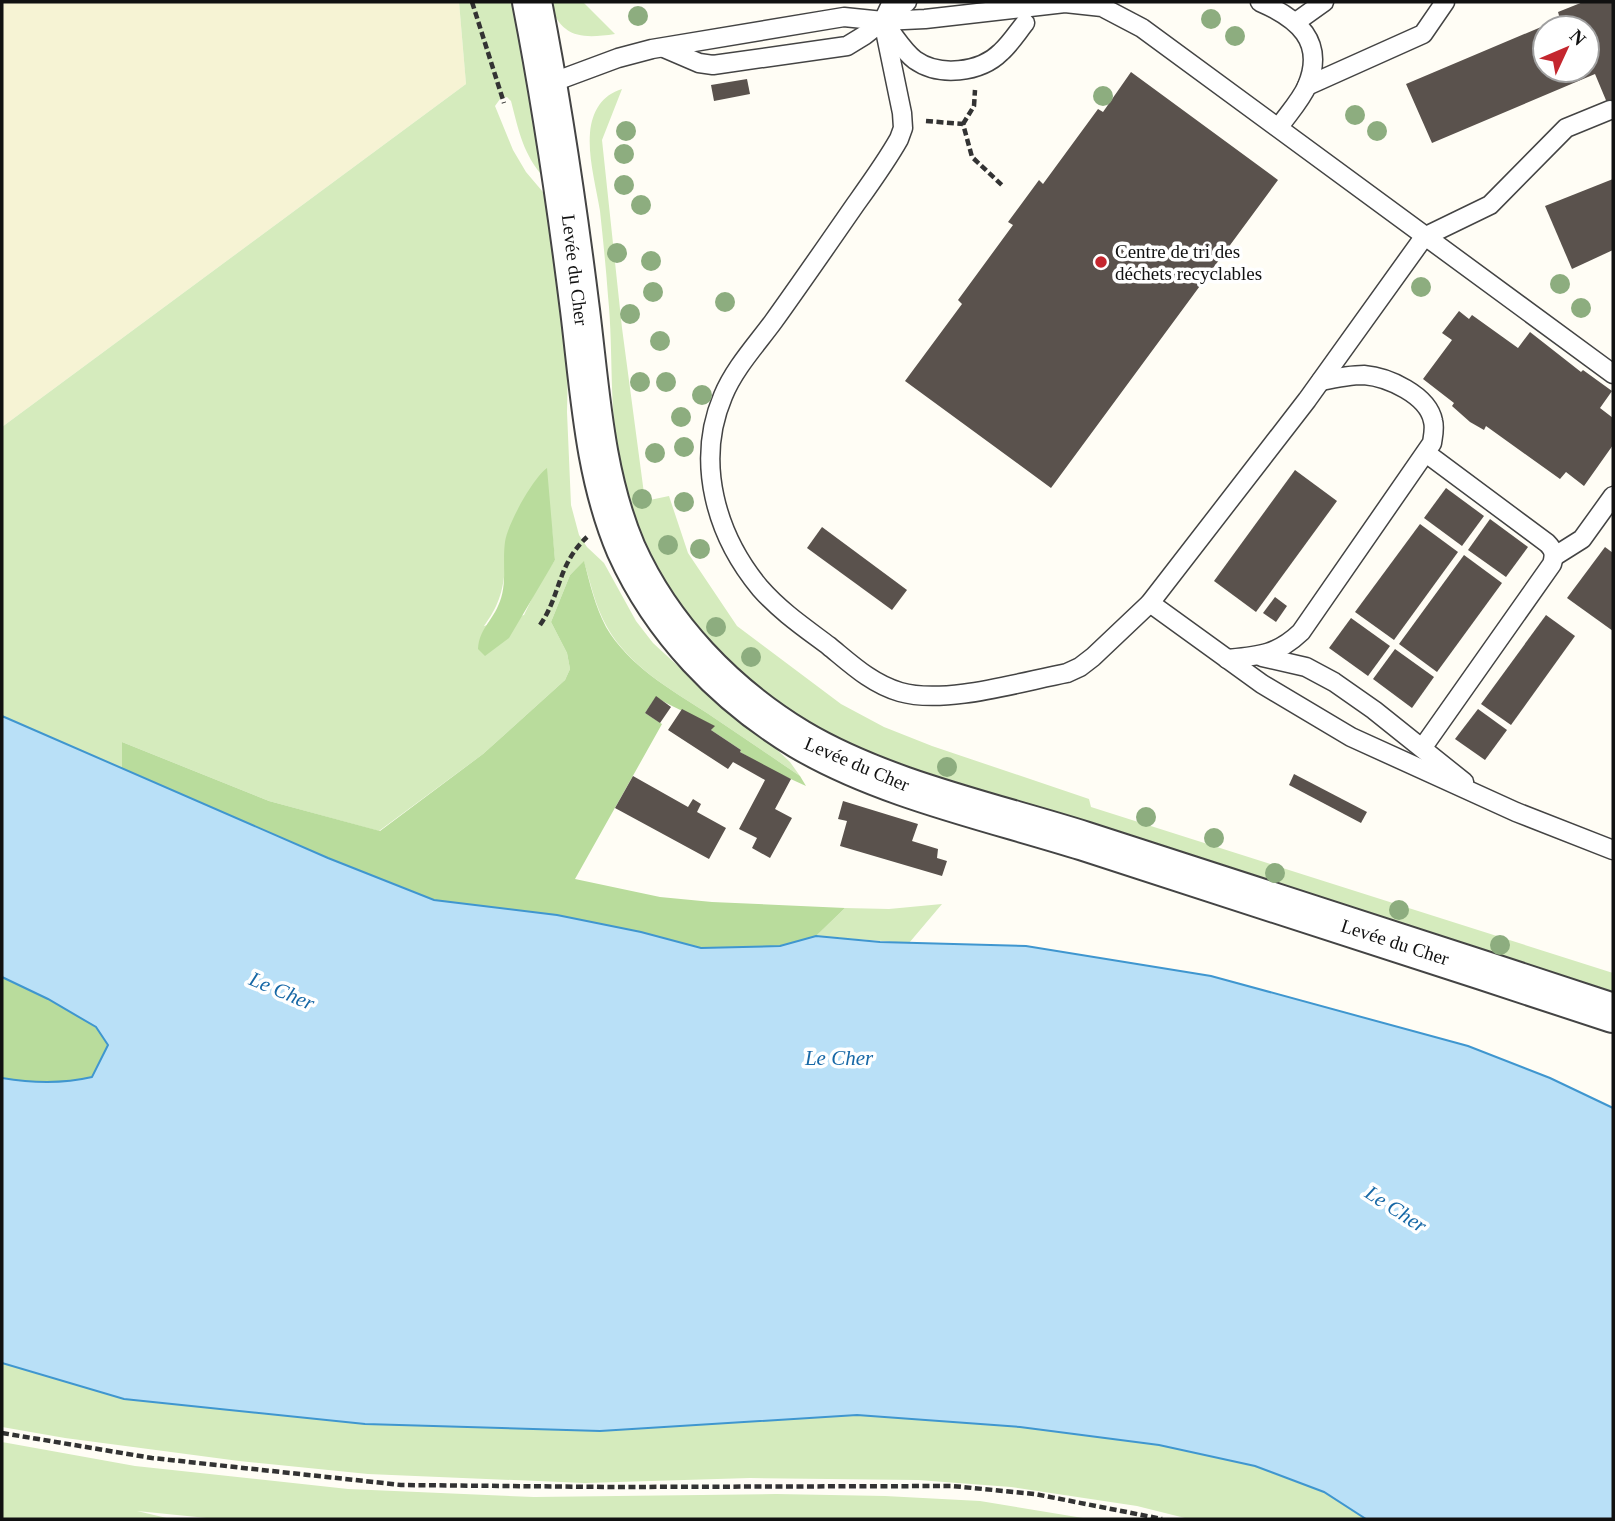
<svg xmlns="http://www.w3.org/2000/svg" width="1615" height="1521" font-family="'Times New Roman',serif">
<style>
.farmland{fill:#f6f3d4}
.green{fill:#d5ebbd;fill-rule:evenodd}
.forest{fill:#b9dc9c}
.water{fill:#b9e0f7;stroke:#3f96cf;stroke-width:2}
.building{fill:#5a524d;fill-rule:evenodd}
.lines{fill:none;stroke-linecap:round;stroke-linejoin:round}
.service-casing{stroke:#444;stroke-width:21}
.tertiary-casing{stroke:#444;stroke-width:42}
.path{stroke:#333;stroke-width:4.5;stroke-dasharray:7 3.5;stroke-linecap:butt}
.service{stroke:#fff;stroke-width:18}
.tertiary{stroke:#fff;stroke-width:38}
.tree{fill:#8dad7f}
.poi-dot{fill:#c4262e;stroke:#fff;stroke-width:2.5}
.labels{text-anchor:middle;dominant-baseline:central;stroke-width:7;stroke-linejoin:round;paint-order:stroke}
.poi-label{font-size:19px;fill:#111;stroke:#fff;text-anchor:start}
.street-label{font-size:19px;fill:#111;stroke:#fff}
.water-label{font-size:21px;font-style:italic;fill:#1768a6;stroke:#fff}
</style>
<rect width="100%" height="100%" fill="#fffdf5"/>
<polygon class="farmland" points="2,2 459,2 466,84 2,427"/>
<g class="green">
<path d="M459,2H515L545,179C523,154 519,132 511,101L507,97L500,99L495,106L513,150L526,172L548,198L568,366L567,412L571,505L579,535L587,547L604,563L636,621L653,643L716,701L756,730L790,762L800,776C769,755 738,734 707,713C670,689 629,666 607,627C595,606 591,584 584,562L570,575L551,622L567,653L570,669L565,680L483,754L379,831L269,801L122,742V768L2,716V427L466,84ZM552,530L555,560L539,584L524,615L484,626C498,607 503,592 505,568Z"/>
<path d="M549,2H583L615,34C581,39 561,38 549,2Z"/>
<path d="M622,89L602,140L622,328L645,501L669,496L688,553L737,626L841,704L884,727L932,746L1089,799L1091,807L1613,973V994L894,763C872,753 847,745 826,734C760,699 701,642 664,578C646,546 630,510 622,475C608,416 614,355 608,296C606,268 603,239 600,211C596,186 588,158 590,133C592,111 602,95 622,89Z"/>
<polygon points="942,904 909,943 816,936 845,908 889,909"/>
<polygon points="2,1363 124,1399 600,1431 857,1415 1020,1427 1159,1445 1255,1466 1324,1492 1366,1519 1189,1519 1137,1506 1011,1487 918,1480 750,1478 585,1483 368,1474 239,1461 65,1438 2,1427"/>
<polygon points="2,1442 135,1466 348,1489 534,1497 776,1494 885,1496 980,1501 1089,1519 217,1519 137,1511 171,1519 2,1519"/>
</g>
<g class="forest">
<path d="M547,468L555,560L509,638L485,656L478,649C479,630 491,622 498,606C508,585 502,564 505,542C507,525 533,478 547,468Z"/>
<path d="M584,561C590,584 595,606 606,627C629,666 670,689 707,713C738,734 769,755 800,776L806,786L771,770L740,752L741,750L711,730L714,726C695,716 673,708 656,697L645,713L662,724L575,879L660,897L712,902L845,908L816,936L780,946L701,948L641,932L557,915L434,900L328,858L122,768V742L269,801L380,831L483,754L565,680L570,669L567,653L551,622L570,575Z"/>
<path d="M2,977L48,999L96,1027L108,1045L92,1077C62,1084 32,1083 2,1078Z"/>
</g>
<path class="water" d="M2,716L328,858L434,900L557,915L641,932L701,948L780,946L816,936L880,942L1026,946L1211,976L1468,1046L1550,1078L1613,1108V1519H1366L1324,1492L1255,1466L1159,1445L1020,1427L857,1415L600,1431L365,1424L124,1399L2,1363V1078C32,1083 62,1084 92,1077L108,1045L96,1027L48,999L2,977Z"/>
<g class="building">
<path d="M1583,2H1613V117L1595,74L1432,143L1406,84L1560,19L1558,12ZM1545,28H1587V70H1545Z"/>
<polygon points="1131,72 1278,180 1051,488 905,381 962,304 958,300 1013,225 1008,222 1039,180 1043,184 1098,109 1103,112"/>
<polygon points="747,79 750,94 714,101 711,85"/>
<polygon points="1613,179 1613,250 1572,269 1545,206"/>
<polygon points="1459,311 1469,319 1472,315 1518,348 1530,332 1581,372 1583,370 1612,391 1600,408 1613,418 1613,445 1584,486 1566,472 1560,479 1486,426 1484,430 1470,422 1452,406 1454,403 1423,379 1452,340 1442,333"/>
<polygon points="1295,470 1337,501 1256,612 1214,581"/>
<polygon points="1446,488 1484,516 1462,546 1424,518"/>
<polygon points="1490,519 1528,547 1506,577 1468,550"/>
<polygon points="1420,524 1458,552 1394,640 1355,612"/>
<polygon points="822,527 907,590 892,610 807,548"/>
<polygon points="1605,547 1613,553 1613,631 1567,598"/>
<polygon points="1464,555 1502,583 1437,672 1399,644"/>
<polygon points="1275,597 1287,606 1276,622 1263,613"/>
<polygon points="1546,615 1575,636 1511,725 1481,704"/>
<polygon points="1351,618 1390,646 1368,676 1329,648"/>
<polygon points="1395,649 1434,677 1412,708 1373,679"/>
<polygon points="656,696 671,707 660,723 645,713"/>
<polygon points="682,709 715,726 711,730 741,750 740,752 791,779 775,809 792,818 770,858 752,848 757,838 739,829 765,780 733,762 728,769 668,730"/>
<polygon points="1478,709 1507,730 1485,760 1455,739"/>
<polygon points="1294,774 1367,812 1361,823 1289,785"/>
<polygon points="633,776 688,807 693,799 701,804 697,812 726,828 709,859 615,808"/>
<polygon points="843,801 918,824 912,841 938,849 937,858 947,861 942,876 840,846 847,821 838,819"/>
</g>
<g class="lines">
<defs>
<g id="service">
<path d="M892,2L883,21L902,113L903,128L899,139C886,162 870,184 855,205C828,244 801,283 773,322C756,345 734,369 723,396C695,462 716,535 760,588C780,611 805,628 829,646C851,664 872,684 900,692C945,705 1020,682 1067,673L1080,667L1093,657L1150,603L1307,400L1424,237L1490,205L1566,128L1610,110"/>
<path d="M1260,2C1297,18 1326,41 1307,86C1301,100 1288,114 1279,127"/>
<polyline points="1296,22 1324,2"/>
<path d="M887,27C896,38 904,52 915,60C939,77 980,73 1001,52C1010,44 1017,33 1025,23"/>
<polyline points="664,48 699,63 713,65 847,46 865,35 907,2"/>
<polyline points="548,84 618,58 652,49 844,17 883,21 925,19 1065,3 1102,7 1142,28 1613,374"/>
<polyline points="1307,86 1423,34 1445,2"/>
<polyline points="1555,556 1582,539 1613,496"/>
<polyline points="1150,603 1262,684 1351,737 1516,812 1613,850"/>
<polyline points="1262,657 1306,667 1334,682 1374,710 1464,782"/>
<path d="M1227,659C1259,656 1277,655 1301,632L1432,443C1433,436 1435,428 1433,421C1428,395 1388,377 1364,375C1349,375 1335,378 1321,381"/>
<path d="M1423,747L1552,564C1555,554 1554,550 1547,543L1426,453"/>
</g>
<path id="tertiary" d="M532,2C552,104 567,206 580,310C590,390 594,474 626,549C662,629 725,694 799,739C883,789 992,812 1084,841C1261,898 1437,955 1613,1013"/>
</defs>
<use href="#service" class="service-casing"/>
<use href="#tertiary" class="tertiary-casing"/>
<g class="path">
<polyline points="472,2 504,103"/>
<polyline points="926,121 963,124 972,157 1004,187"/>
<polyline points="963,124 974,106 975,90"/>
<path d="M540,625C561,595 557,565 587,537"/>
<polyline points="2,1433 152,1458 401,1485 611,1487 952,1486 1035,1494 1162,1519"/>
</g>
<use href="#service" class="service"/>
<use href="#tertiary" class="tertiary"/>
</g>
<g class="tree">
<circle cx="638" cy="16" r="10"/>
<circle cx="1211" cy="19" r="10"/>
<circle cx="1235" cy="36" r="10"/>
<circle cx="1103" cy="96" r="10"/>
<circle cx="1355" cy="115" r="10"/>
<circle cx="626" cy="131" r="10"/>
<circle cx="1377" cy="131" r="10"/>
<circle cx="624" cy="154" r="10"/>
<circle cx="624" cy="185" r="10"/>
<circle cx="641" cy="205" r="10"/>
<circle cx="617" cy="253" r="10"/>
<circle cx="651" cy="261" r="10"/>
<circle cx="1560" cy="284" r="10"/>
<circle cx="1421" cy="287" r="10"/>
<circle cx="653" cy="292" r="10"/>
<circle cx="725" cy="302" r="10"/>
<circle cx="1581" cy="308" r="10"/>
<circle cx="630" cy="314" r="10"/>
<circle cx="660" cy="341" r="10"/>
<circle cx="640" cy="382" r="10"/>
<circle cx="666" cy="382" r="10"/>
<circle cx="702" cy="395" r="10"/>
<circle cx="681" cy="417" r="10"/>
<circle cx="684" cy="447" r="10"/>
<circle cx="655" cy="453" r="10"/>
<circle cx="642" cy="499" r="10"/>
<circle cx="684" cy="502" r="10"/>
<circle cx="668" cy="545" r="10"/>
<circle cx="700" cy="549" r="10"/>
<circle cx="716" cy="627" r="10"/>
<circle cx="751" cy="657" r="10"/>
<circle cx="947" cy="767" r="10"/>
<circle cx="1146" cy="817" r="10"/>
<circle cx="1214" cy="838" r="10"/>
<circle cx="1275" cy="873" r="10"/>
<circle cx="1399" cy="910" r="10"/>
<circle cx="1500" cy="945" r="10"/>
</g>
<circle class="poi-dot" cx="1101" cy="262" r="7"/>
<g class="labels">
<g class="poi-label">
<text x="1115" y="251">Centre de tri des<tspan x="1115" dy="22">déchets recyclables</tspan></text>
</g>
<g class="street-label">
<text transform="translate(575 270) rotate(83)">Levée du Cher</text>
<text transform="translate(857 764) rotate(23)">Levée du Cher</text>
<text transform="translate(1395 942) rotate(18)">Levée du Cher</text>
</g>
<g class="water-label">
<text transform="translate(282 991) rotate(23)">Le Cher</text>
<text x="839" y="1058">Le Cher</text>
<text transform="translate(1396 1209) rotate(33)">Le Cher</text>
</g>
</g>
<rect width="1615" height="1521" fill="none" stroke="#111111" stroke-width="7"/>
<g transform="translate(1566 49) rotate(46)"><circle r="33" fill="#ffffff" stroke="#a0a0a0" stroke-width="2"/>
<path d="M0-5L12 26L0 18L-12 26Z" fill="#c4262e"/>
<text y="-10" font-size="19" font-weight="bold" text-anchor="middle" fill="#111111">N</text>
</g>
</svg>
